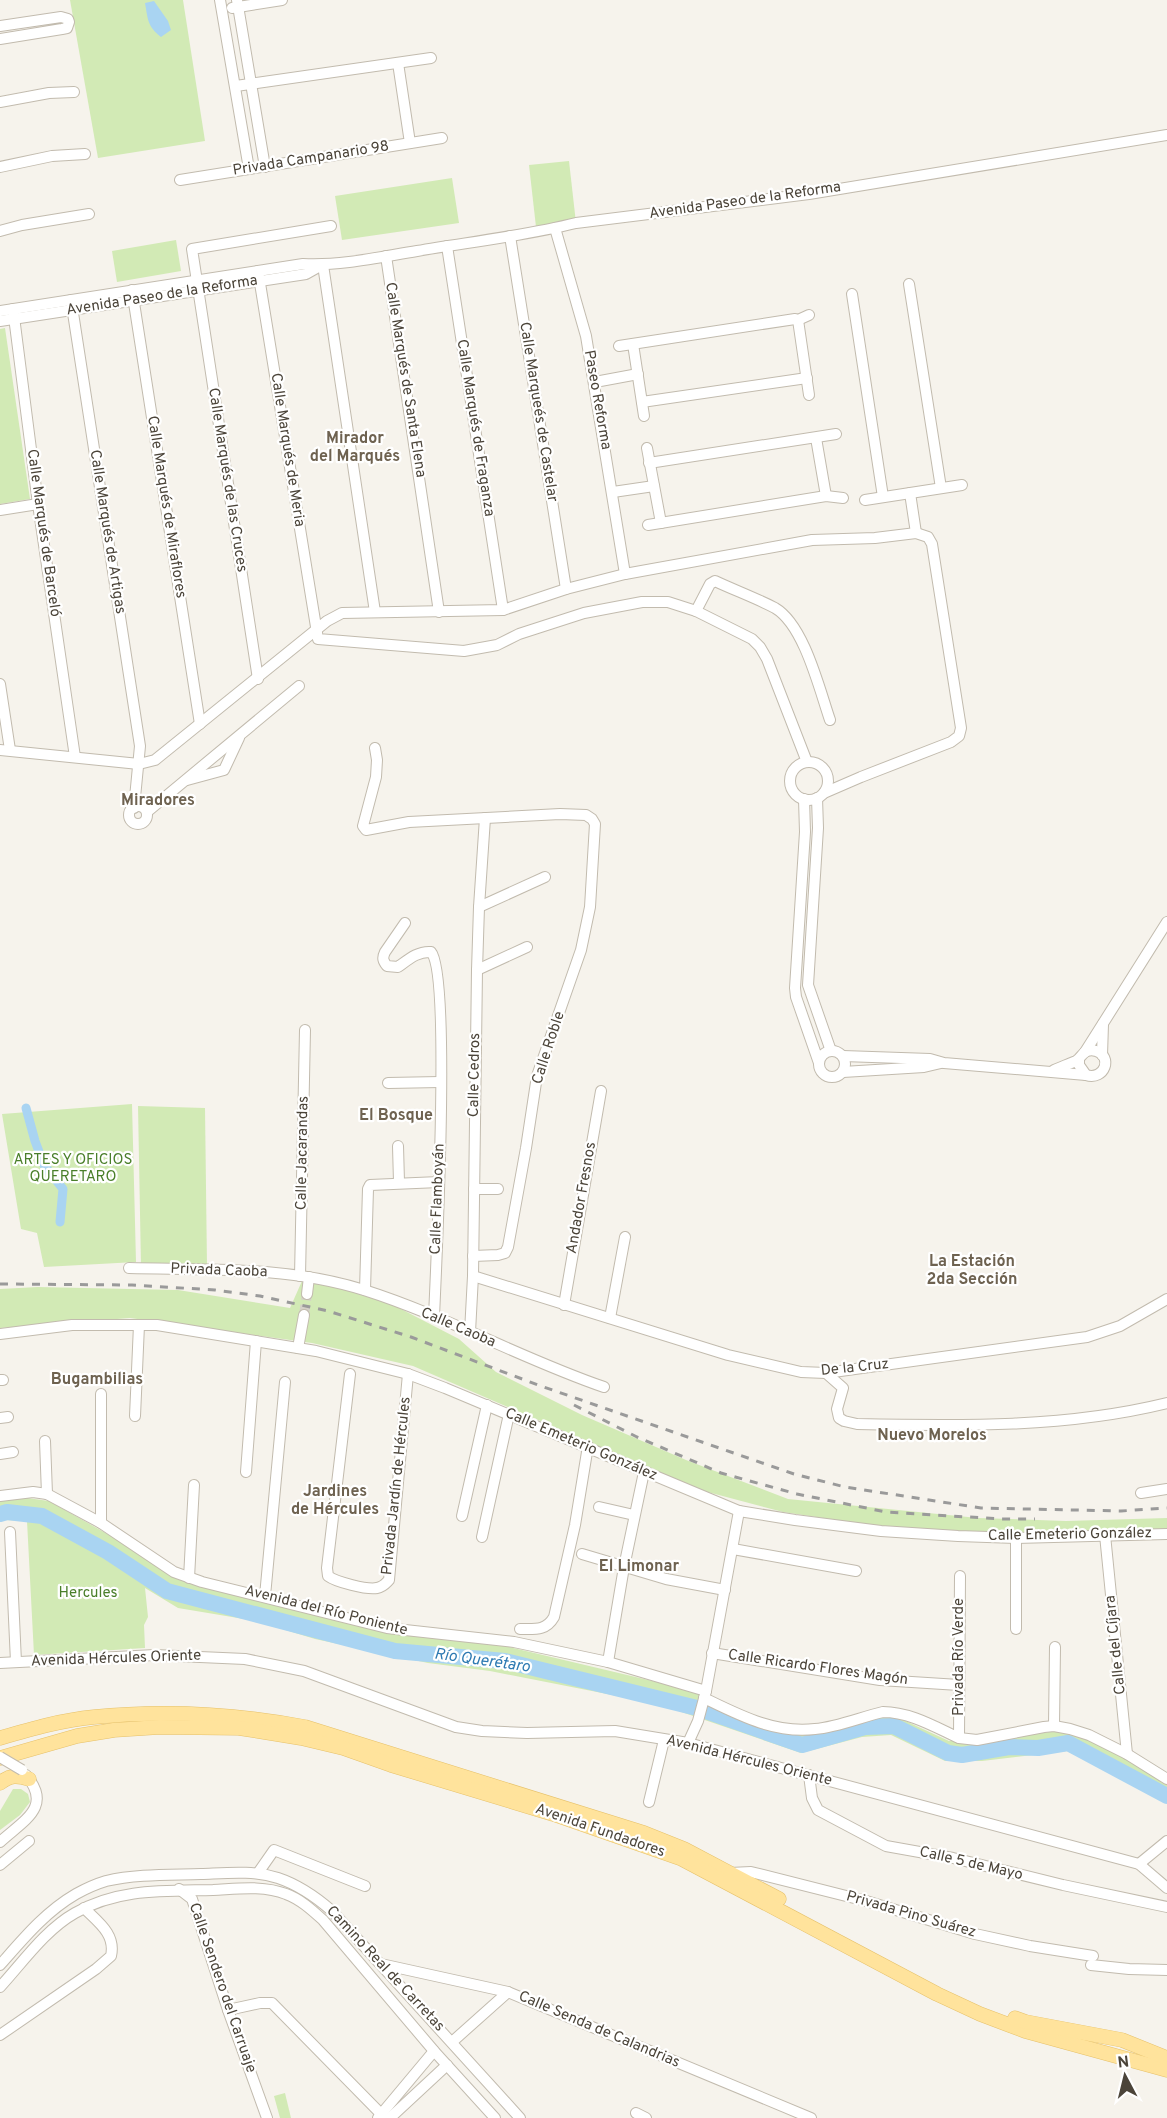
<svg xmlns="http://www.w3.org/2000/svg" width="1167" height="2118" font-family="Overpass,sans-serif">
<style>
.green{fill:#d2eab5}
.water{fill:#a9d4f2}
.lines{fill:none;stroke-linecap:round;stroke-linejoin:round}
.canal{stroke:#a9d4f2;stroke-width:9}
.river{stroke:#a9d4f2;stroke-width:16}
.minor-tunnel{stroke:#d4d0c8;stroke-width:10;stroke-dasharray:10 5;stroke-linecap:butt}
.minor-casing{stroke:#c2bbae;stroke-width:12}
.major-casing{stroke:#e6c16a;stroke-width:15}
.minor{stroke:#fff;stroke-width:10}
.major{stroke:#ffe39c;stroke-width:14}
.rail{stroke:#9a9a9a;stroke-width:3;stroke-dasharray:8 8;stroke-linecap:butt}
.minor-bridge-casing{stroke:#c2bbae;stroke-width:12;stroke-linecap:butt}
.minor-bridge{stroke:#fff;stroke-width:10}
.labels{text-anchor:middle;dominant-baseline:central;stroke-width:4.5;stroke-linejoin:round;paint-order:stroke}
.street-label{font-size:15px;fill:#4b4439;stroke:#fff}
.park-label{font-size:15px;fill:#4a7f2a;stroke:#fff}
.neighbourhood-label{font-size:16px;font-weight:bold;fill:#6e6250;stroke:#fff}
.water-label{font-size:16px;font-style:italic;fill:#2e7ab2;stroke:#fff}
</style>
<rect width="100%" height="100%" fill="#f6f3ec"/>
<g class="green">
<polygon points="70,0 183,0 205,141 98,158"/>
<polygon points="569,161 576,223 536,227 529,165"/>
<polygon points="452,178 459,223 342,240 335,196"/>
<polygon points="176,240 181,271 117,282 112,251"/>
<polygon points="5,328 30,499 0,504 0,329"/>
<polygon points="132,1104 136,1262 44,1267 37,1233 21,1229 2,1114"/>
<polygon points="138,1106 205,1108 207,1266 141,1267"/>
<polygon points="302,1281 374,1295 459,1339 496,1372 582,1415 686,1460 788,1499 978,1518 1066,1521 1167,1518 1167,1530 1084,1534 951,1532 877,1526 783,1512 700,1490 413,1366 312,1343 130,1318 0,1328 0,1289 38,1287 178,1290 290,1308"/>
<polygon points="13,1496 49,1501 118,1540 164,1571 198,1586 394,1634 501,1645 699,1692 785,1731 877,1716 897,1717 949,1741 1061,1731 1092,1740 1167,1778 1167,1801 1067,1751 982,1761 945,1761 891,1735 862,1737 801,1753 658,1704 490,1671 428,1663 315,1639 256,1621 178,1608 145,1588 148,1617 144,1625 145,1648 34,1655 27,1521 5,1520 0,1522 0,1501"/>
<polygon points="13,1789 21,1789 28,1794 30,1802 20,1815 0,1830 0,1811"/>
<polygon points="285,2093 291,2118 280,2118 274,2096"/>
</g>
<path class="water" d="M154,1L168,21L171,30L161,37C147,26 148,19 145,3Z"/>
<g class="lines">
<polyline class="canal" points="26,1108 35,1141 44,1165 63,1189 60,1222"/>
<polyline class="river" points="0,1514 7,1512 42,1516 108,1552 167,1591 395,1651 505,1661 697,1708 802,1745 865,1727 894,1726 948,1753 962,1755 1009,1747 1038,1748 1068,1743 1167,1796"/>
<polyline class="minor-tunnel" points="304,1315 307,1294"/>
<defs>
<g id="minor">
<polyline points="220,0 249,169"/>
<polyline points="237,0 265,167"/>
<polyline points="232,8 282,0"/>
<polyline points="0,26 61,17 68,19 69,22 67,28 62,29 0,39"/>
<polyline points="398,63 410,143"/>
<polyline points="236,86 431,58"/>
<polyline points="0,102 49,93 74,92"/>
<polyline points="0,167 52,156 85,154"/>
<polyline points="180,180 442,138"/>
<polyline points="555,228 586,336 625,574"/>
<polyline points="0,231 22,225 89,214"/>
<polyline points="510,236 566,589"/>
<polyline points="447,246 503,610"/>
<polyline points="386,256 439,612"/>
<polyline points="323,265 375,612"/>
<polyline points="258,271 318,639 464,651 497,645 519,634 584,613 642,602 668,602 696,611 752,639 760,647 767,659 807,762"/>
<polyline points="909,284 941,488"/>
<polyline points="132,290 200,724"/>
<polyline points="852,294 883,497"/>
<polyline points="71,300 140,746 134,808"/>
<polyline points="13,309 38,504 75,757"/>
<path d="M0,311L303,264C341,266 380,257 417,251C470,242 524,236 576,223L809,194L1167,135"/>
<polyline points="798,320 809,395"/>
<polyline points="0,321 306,274 322,265"/>
<polyline points="633,344 644,416"/>
<polyline points="619,346 795,319 798,320 809,315"/>
<polyline points="595,382 638,374"/>
<polyline points="642,402 807,378"/>
<polyline points="816,438 826,496"/>
<polyline points="647,448 661,523"/>
<polyline points="649,463 836,434"/>
<polyline points="613,492 654,486"/>
<polyline points="910,493 916,533"/>
<polyline points="865,500 962,485"/>
<polyline points="0,510 38,504"/>
<polyline points="648,525 826,496 843,498"/>
<path d="M696,611L710,584L715,581C734,590 756,598 775,608C804,625 819,688 830,720"/>
<polyline points="258,679 192,249 331,226"/>
<polyline points="0,684 10,750"/>
<polyline points="375,748 377,760 376,777 363,826 366,830 409,822 560,814 586,815 592,819 595,824 590,907 581,950 537,1076 526,1148 508,1247 505,1253 498,1255 473,1256"/>
<polyline points="0,750 139,764 155,760 327,621 342,613 503,610 566,589 625,574 812,540 875,538 916,533 928,537 932,544 961,728 959,736 951,742 861,777 824,793"/>
<circle cx="809" cy="781" r="19"/>
<polyline points="187,780 224,770 239,738"/>
<polyline points="817,798 818,828 808,985 831,1051"/>
<polyline points="804,799 805,832 795,988 796,997 819,1063"/>
<circle cx="138" cy="815" r="9"/>
<polyline points="147,812 299,686"/>
<polyline points="479,907 545,877"/>
<path d="M405,923L385,952C382,958 383,961 387,966L398,967C409,959 418,951 431,952C451,974 436,1268 434,1317"/>
<polyline points="477,970 527,947"/>
<circle cx="832" cy="1064" r="13"/>
<polyline points="1085,1052 1167,922"/>
<polyline points="1102,1055 1103,1024"/>
<polyline points="843,1056 930,1059 944,1063 1086,1075"/>
<path d="M1054,1070C1061,1067 1069,1064 1076,1061C1081,1058 1082,1053 1087,1051C1090,1050 1093,1050 1096,1051C1113,1056 1105,1081 1086,1075L1079,1065V1059"/>
<polyline points="843,1072 924,1067 941,1063"/>
<polyline points="388,1083 440,1082"/>
<polyline points="398,1146 399,1182"/>
<polyline points="474,1189 498,1189"/>
<path d="M129,1268C207,1270 288,1266 364,1290C446,1316 522,1359 604,1387"/>
<polyline points="300,1276 305,1030"/>
<polyline points="473,1276 728,1355 801,1372 826,1373 1087,1337 1120,1326 1167,1299"/>
<polyline points="365,1290 368,1189 370,1185 439,1182"/>
<polyline points="307,1294 309,1277"/>
<polyline points="564,1305 601,1091"/>
<polyline points="610,1318 625,1237"/>
<polyline points="470,1332 473,1276 477,970 479,907 485,818"/>
<polyline points="0,1334 72,1325 157,1325 316,1351 408,1374 445,1388 739,1511 795,1520 881,1531 958,1536 1016,1538 1167,1534"/>
<polyline points="298,1348 304,1315"/>
<path d="M826,1373L843,1388L837,1409L839,1418L844,1421L857,1424C961,1426 1065,1428 1167,1403"/>
<path d="M350,1374L327,1568L328,1576C336,1582 367,1590 377,1588C383,1587 385,1584 389,1580L408,1374"/>
<polyline points="0,1380 3,1380"/>
<polyline points="135,1416 139,1325"/>
<polyline points="0,1418 8,1417"/>
<polyline points="45,1441 47,1494"/>
<polyline points="0,1454 13,1452"/>
<polyline points="246,1472 256,1341"/>
<polyline points="1141,1493 1167,1489"/>
<polyline points="0,1496 33,1492 47,1494 101,1523 174,1572 202,1582 387,1628 514,1642 608,1662 706,1691"/>
<polyline points="599,1507 634,1515"/>
<polyline points="462,1516 487,1405"/>
<polyline points="101,1523 101,1394"/>
<polyline points="10,1532 16,1662"/>
<polyline points="1105,1535 1127,1754"/>
<polyline points="482,1537 509,1414"/>
<polyline points="733,1549 856,1571"/>
<polyline points="582,1554 666,1579 725,1590"/>
<polyline points="189,1578 194,1485"/>
<polyline points="265,1596 285,1382"/>
<path d="M520,1629C535,1629 546,1631 554,1617L575,1525L588,1446"/>
<polyline points="1016,1629 1016,1538"/>
<polyline points="712,1653 880,1680 959,1685"/>
<polyline points="608,1662 624,1567 644,1472"/>
<polyline points="0,1663 155,1655 245,1659 304,1671 456,1727 482,1731 527,1733 615,1731 688,1743 1139,1864 1167,1888"/>
<path d="M704,1698C739,1715 775,1734 815,1729C838,1727 861,1717 883,1712C910,1712 935,1727 959,1738L977,1740L1044,1727L1054,1726L1070,1729L1089,1735L1127,1754L1167,1779"/>
<polyline points="1054,1726 1055,1647"/>
<polyline points="959,1738 960,1576"/>
<polyline points="688,1743 698,1721 706,1691 739,1511"/>
<polyline points="809,1775 812,1798 818,1810 886,1846 953,1858 1063,1885 1167,1907"/>
<polyline points="649,1802 664,1740"/>
<path d="M0,1842C24,1820 53,1807 26,1775"/>
<polyline points="1139,1864 1167,1841"/>
<polyline points="0,1865 29,1841"/>
<polyline points="258,1873 274,1850 365,1886"/>
<polyline points="730,1873 751,1872 866,1901 975,1934 1030,1946 1093,1956"/>
<polyline points="179,1889 192,1899 228,2010 267,2118"/>
<polyline points="381,1964 508,1992 811,2118"/>
<path d="M0,1965C23,1939 45,1912 76,1894C85,1889 96,1884 106,1881C136,1874 170,1875 201,1874C227,1873 253,1870 278,1878C299,1885 316,1897 332,1911L520,2118"/>
<polyline points="1091,1965 1129,1969 1167,1970"/>
<path d="M0,1987C23,1962 45,1930 75,1913C118,1888 165,1891 213,1890C236,1889 263,1885 286,1894C300,1899 312,1910 323,1920L434,2051L495,2118"/>
<polyline points="228,2010 260,2003 272,2003 385,2118"/>
<path d="M0,2035L96,1969L111,1956C116,1934 98,1922 84,1908"/>
<polyline points="452,2042 508,1992"/>
<polyline points="636,2113 646,2118"/>
<polyline points="378,2118 434,2051"/>
<polyline points="390,2118 447,2065"/>
</g>
<g id="major">
<path d="M0,1738C31,1729 62,1720 94,1717C164,1710 236,1714 305,1727L644,1833L684,1849L779,1899"/>
<polyline points="0,1758 77,1736 114,1730 160,1727 239,1728 301,1738 343,1748 391,1765 553,1814 682,1859 937,1994 980,2014 1025,2031 1167,2070"/>
<path d="M0,1783C10,1775 17,1775 29,1779"/>
<polyline points="1015,2018 1026,2022 1122,2040 1167,2058"/>
</g>
</defs>
<use href="#minor" class="minor-casing"/>
<use href="#major" class="major-casing"/>
<use href="#minor" class="minor"/>
<use href="#major" class="major"/>
<g class="rail">
<polyline points="0,1284 132,1285 215,1290 260,1296 328,1311 411,1337 538,1385 794,1474 845,1487 981,1508 1121,1511 1167,1508"/>
<polyline points="574,1405 637,1437 721,1473 797,1494 886,1512 1001,1519 1035,1519"/>
</g>
<defs>
<polyline id="minor-bridge" points="0,1757 22,1770"/>
</defs>
<use href="#minor-bridge" class="minor-bridge-casing"/>
<use href="#minor-bridge" class="minor-bridge"/>
</g>
<g class="labels">
<g class="street-label">
<text transform="translate(311 159) rotate(-9)">Privada Campanario 98</text>
<text transform="translate(745 201) rotate(-8)">Avenida Paseo de la Reforma</text>
<text transform="translate(162 296) rotate(-9)">Avenida Paseo de la Reforma</text>
<text transform="translate(405 380) rotate(81)">Calle Marqués de Santa Elena</text>
<text transform="translate(597 400) rotate(80)">Paseo Reforma</text>
<text transform="translate(538 412) rotate(81)">Calle Marqueés de Castelar</text>
<text transform="translate(475 428) rotate(81)">Calle Marqués de Fraganza</text>
<text transform="translate(287 450) rotate(81)">Calle Marqués de Meria</text>
<text transform="translate(227 480) rotate(81)">Calle Marqués de las Cruces</text>
<text transform="translate(166 507) rotate(81)">Calle Marqués de Miraflores</text>
<text transform="translate(107 532) rotate(81)">Calle Marqués de Artigas</text>
<text transform="translate(43 533) rotate(82)">Calle Marqués de Barceló</text>
<text transform="translate(549 1048) rotate(-72)">Calle Roble</text>
<text transform="translate(475 1075) rotate(-89)">Calle Cedros</text>
<text transform="translate(303 1153) rotate(-89)">Calle Jacarandas</text>
<text transform="translate(582 1198) rotate(-80)">Andador Fresnos</text>
<text transform="translate(438 1199) rotate(-88)">Calle Flamboyán</text>
<text transform="translate(219 1271) rotate(2)">Privada Caoba</text>
<text transform="translate(458 1328) rotate(23)">Calle Caoba</text>
<text transform="translate(855 1368) rotate(-6)">De la Cruz</text>
<text transform="translate(581 1445) rotate(23)">Calle Emeterio González</text>
<text transform="translate(397 1486) rotate(-84)">Privada Jardín de Hércules</text>
<text transform="translate(1070 1535) rotate(-1)">Calle Emeterio González</text>
<text transform="translate(326 1611) rotate(14)">Avenida del Río Poniente</text>
<text transform="translate(1116 1645) rotate(-96)">Calle del Cíjara</text>
<text transform="translate(959 1657) rotate(-90)">Privada Río Verde</text>
<text transform="translate(116 1659) rotate(-2)">Avenida Hércules Oriente</text>
<text transform="translate(818 1668) rotate(8)">Calle Ricardo Flores Magón</text>
<text transform="translate(749 1761) rotate(14)">Avenida Hércules Oriente</text>
<text transform="translate(600 1831) rotate(19)">Avenida Fundadores</text>
<text transform="translate(971 1864) rotate(13)">Calle 5 de Mayo</text>
<text transform="translate(911 1915) rotate(16)">Privada Pino Suárez</text>
<text transform="translate(385 1969) rotate(47)">Camino Real de Carretas</text>
<text transform="translate(222 1988) rotate(71)">Calle Sendero del Carruaje</text>
<text transform="translate(599 2030) rotate(23)">Calle Senda de Calandrias</text>
</g>
<g class="park-label">
<text x="73" y="1160">ARTES Y OFICIOS<tspan x="73" dy="17">QUERETARO</tspan></text>
<text x="88" y="1593">Hercules</text>
</g>
<g class="neighbourhood-label">
<text x="355" y="439">Mirador<tspan x="355" dy="18">del Marqués</tspan></text>
<text x="158" y="801">Miradores</text>
<text x="396" y="1116">El Bosque</text>
<text x="972" y="1262">La Estación<tspan x="972" dy="18">2da Sección</tspan></text>
<text x="97" y="1380">Bugambilias</text>
<text x="932" y="1436">Nuevo Morelos</text>
<text x="335" y="1492">Jardines<tspan x="335" dy="18">de Hércules</tspan></text>
<text x="639" y="1567">El Limonar</text>
</g>
<g class="water-label">
<text transform="translate(482 1661) rotate(8)">Río Querétaro</text>
</g>
</g>
<g transform="translate(1125 2076) rotate(353)" stroke="#ffffff" stroke-width="4.5" paint-order="stroke">
<path d="M0-4.5L10 22L0 15L-10 22Z" fill="#4b4439"/>
<text y="-9" font-size="16" font-weight="bold" text-anchor="middle" fill="#4b4439">N</text>
</g>
</svg>
